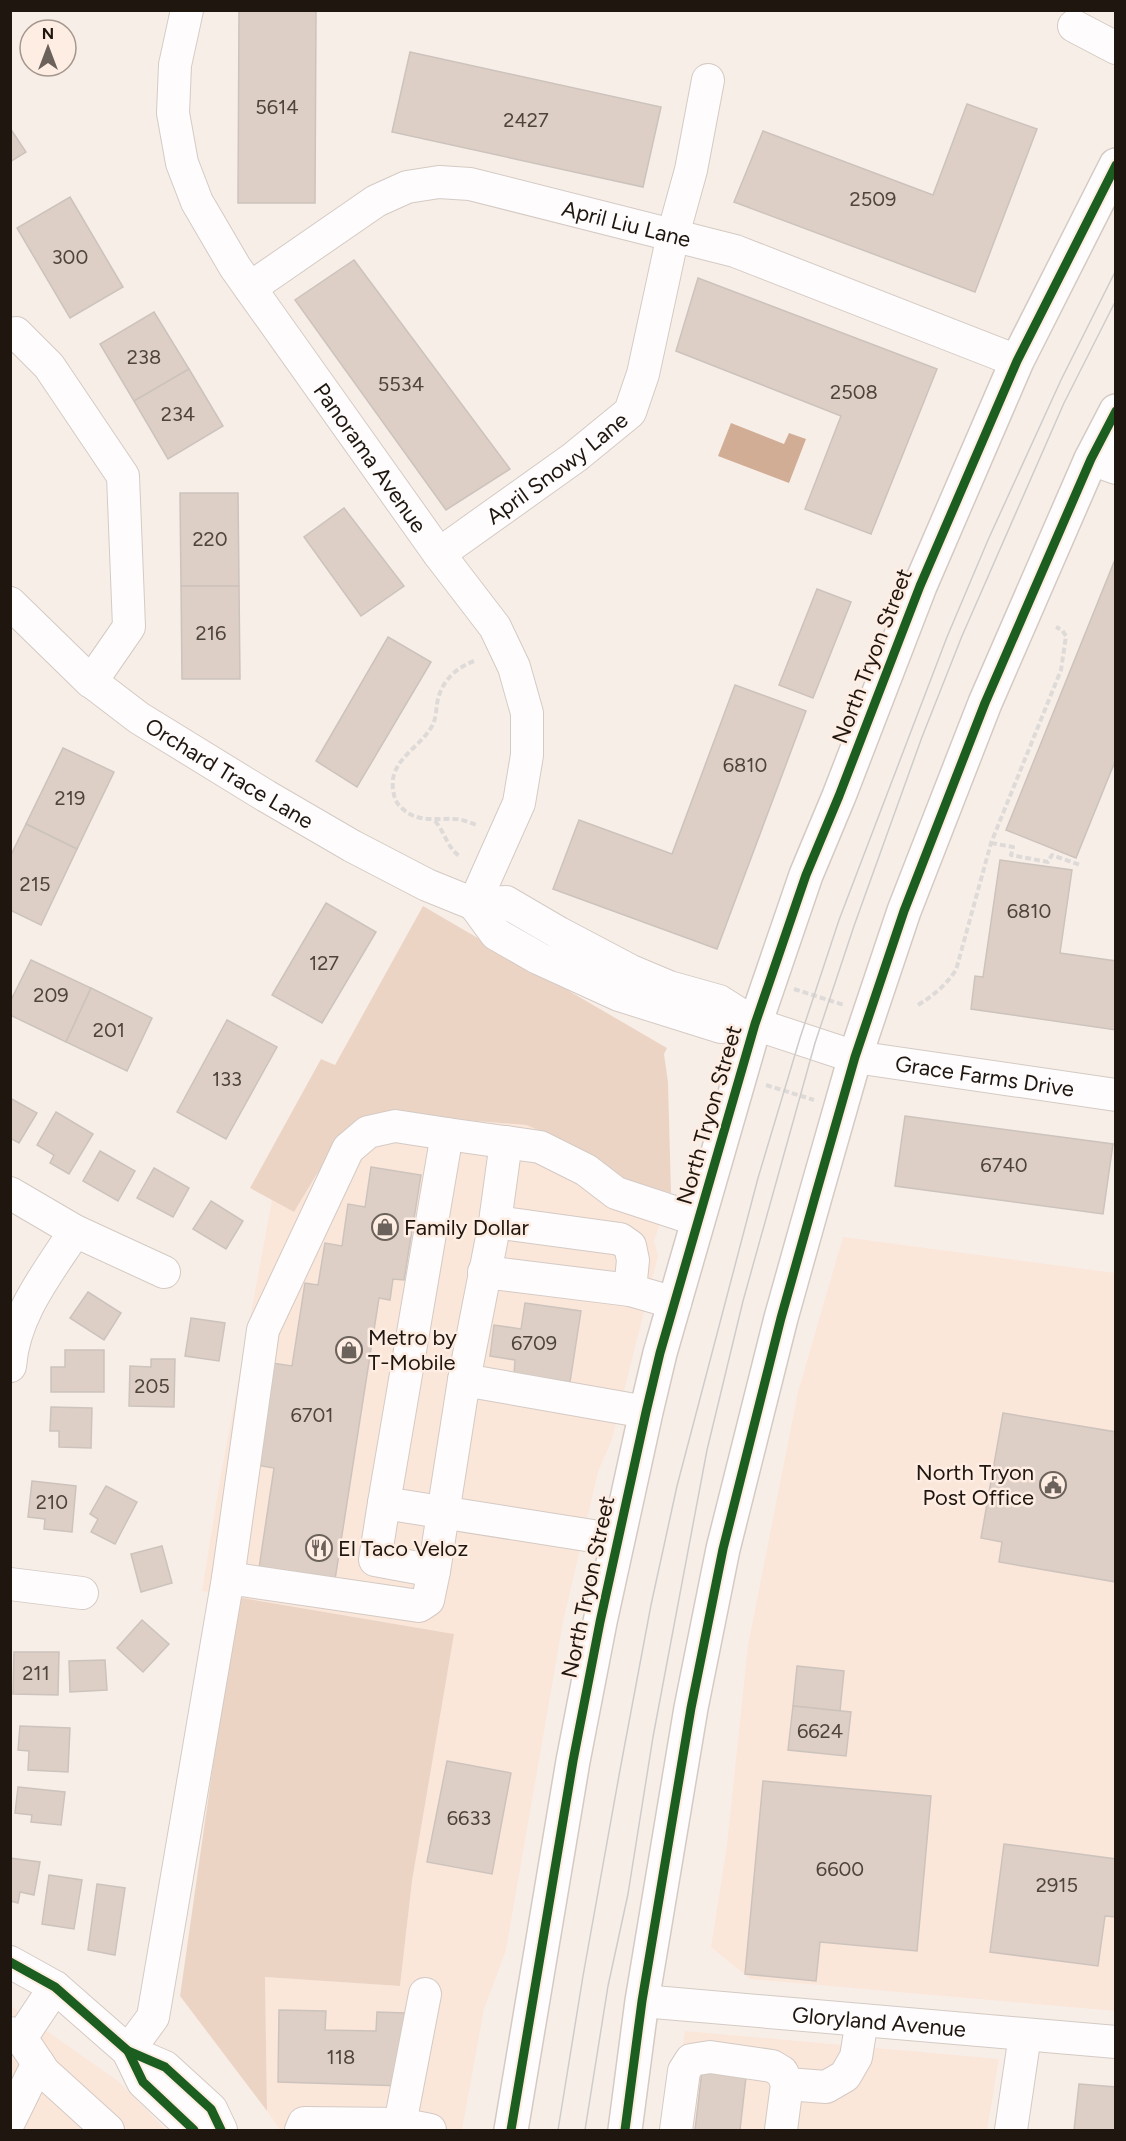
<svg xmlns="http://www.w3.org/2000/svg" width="1126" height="2141" font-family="Figtree,sans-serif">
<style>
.built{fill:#fbe6da}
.green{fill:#ecd4c5}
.water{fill:#d2ad95}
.building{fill:#ddcfc5;stroke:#cdc3bd;stroke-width:1.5}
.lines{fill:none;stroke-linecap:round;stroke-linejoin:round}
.minor-casing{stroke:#d4cac4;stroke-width:34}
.major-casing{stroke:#d4cac4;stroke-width:36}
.path{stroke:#dddad8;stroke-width:4;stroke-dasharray:6 3;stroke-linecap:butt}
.minor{stroke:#fefcfc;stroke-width:32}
.major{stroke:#fefcfc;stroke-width:33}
.tram{stroke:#ceccca;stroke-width:1.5}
.cycleway-casing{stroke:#feede2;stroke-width:13}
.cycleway{stroke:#1b5e20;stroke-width:9}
.labels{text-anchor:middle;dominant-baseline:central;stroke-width:5;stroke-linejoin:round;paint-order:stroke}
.number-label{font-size:20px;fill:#4e443c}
.street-label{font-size:22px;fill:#1f160f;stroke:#feede2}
.poi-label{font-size:22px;fill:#1f160f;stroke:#feede2;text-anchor:start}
</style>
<rect width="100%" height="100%" fill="#f8eee8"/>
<g class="built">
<polygon points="451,1119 526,1125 568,1142 625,1180 671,1193 654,1241 658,1256 612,1439 598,1472 563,1622 506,1950 484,2009 462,2130 280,2130 267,2111 265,1977 400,1986 412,1881 454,1634 202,1591 220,1480 272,1200 294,1212 315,1177 336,1147"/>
<polygon points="843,1237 1115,1273 1115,2011 750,1979 711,1947 727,1845 748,1645 798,1392"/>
<polygon points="11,2006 118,2081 166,2130 11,2130"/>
<polygon points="685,2031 999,2059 987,2130 669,2130"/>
</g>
<g class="green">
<polygon points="423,906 667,1048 664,1054 668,1082 671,1193 625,1180 568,1142 526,1125 451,1119 336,1147 315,1177 294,1212 250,1188 321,1059 335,1065"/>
<polygon points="237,1597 454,1634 412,1881 400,1986 265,1977 267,2111 180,1996"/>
</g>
<polygon class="water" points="731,423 784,444 789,433 806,439 789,483 718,456"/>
<g class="building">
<polygon points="239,10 316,10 315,203 238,203"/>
<polygon points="410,52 661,107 643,187 392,132"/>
<polygon points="967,104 1037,129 975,292 734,202 763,131 933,195"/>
<polygon points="10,128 26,152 10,162"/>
<polygon points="70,197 123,287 70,318 17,228"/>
<polygon points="354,260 510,469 446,510 295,300"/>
<polygon points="698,278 937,369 871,534 805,509 841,416 676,351"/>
<polygon points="154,312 189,369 134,401 100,344"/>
<polygon points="189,369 223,426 168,459 134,401"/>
<polygon points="180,493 238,493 239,586 181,586"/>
<polygon points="344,508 404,586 361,616 304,537"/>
<polygon points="1116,557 1116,759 1076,858 1006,830"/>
<polygon points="181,586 239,586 240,679 182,679"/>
<polygon points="817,589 851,602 813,698 779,685"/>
<polygon points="388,637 431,662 357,787 316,761"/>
<polygon points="735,685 806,711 717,949 553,889 579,820 672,854"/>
<polygon points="63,748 114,772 77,849 26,824"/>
<polygon points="26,824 77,849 41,925 10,910 10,857"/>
<polygon points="1000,860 1072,870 1060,953 1116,961 1116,1030 971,1009 975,976 983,977"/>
<polygon points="326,903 376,932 322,1023 272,995"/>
<polygon points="31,960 91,988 66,1042 10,1015 10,1002"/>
<polygon points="91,988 152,1018 127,1071 66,1042"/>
<polygon points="227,1020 277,1047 226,1139 177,1112"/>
<polygon points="10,1098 37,1113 19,1143 10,1138"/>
<polygon points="56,1112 93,1134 69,1174 50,1163 54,1155 37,1145"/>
<polygon points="905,1116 1113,1144 1103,1214 895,1186"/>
<polygon points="100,1151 135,1171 118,1201 83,1181"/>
<polygon points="371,1167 421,1175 404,1280 393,1279 390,1300 379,1298 334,1586 258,1575 274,1468 256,1465 272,1363 292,1366 305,1283 318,1285 325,1243 342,1246 348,1204 365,1207"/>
<polygon points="154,1168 189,1188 173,1217 137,1198"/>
<polygon points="211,1201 243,1221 226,1249 193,1229"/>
<polygon points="88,1292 121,1313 104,1340 70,1318"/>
<polygon points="525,1303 581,1311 570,1382 514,1374 515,1360 490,1356 494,1325 521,1329"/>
<polygon points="191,1318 225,1323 219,1361 185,1356"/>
<polygon points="65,1350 104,1350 104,1392 51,1392 51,1367 65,1367"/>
<polygon points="151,1359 175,1359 174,1407 129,1406 130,1366 151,1367"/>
<polygon points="51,1407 92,1408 91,1448 59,1447 59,1431 50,1431"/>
<polygon points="1003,1413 1116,1432 1116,1582 999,1562 1002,1542 981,1538"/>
<polygon points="32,1481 76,1486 72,1532 44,1529 45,1519 28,1517"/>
<polygon points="106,1486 137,1502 115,1544 91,1532 98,1519 90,1514"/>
<polygon points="162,1546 172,1583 141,1592 131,1554"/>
<polygon points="142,1620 169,1644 143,1672 117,1648"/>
<polygon points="14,1652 59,1652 58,1695 13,1694"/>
<polygon points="105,1660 107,1690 70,1692 69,1661"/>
<polygon points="797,1666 844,1671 840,1711 793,1706"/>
<polygon points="793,1706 851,1712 846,1756 788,1750"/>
<polygon points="20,1726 70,1728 68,1772 28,1770 29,1751 18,1750"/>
<polygon points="447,1761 511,1773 492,1874 427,1862"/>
<polygon points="763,1781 931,1796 917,1951 820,1942 816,1981 745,1974"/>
<polygon points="18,1787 65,1792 61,1825 31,1822 32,1815 15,1813"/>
<polygon points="1004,1844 1116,1859 1115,1917 1105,1916 1098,1966 990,1952"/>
<polygon points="10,1858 40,1862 34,1895 20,1892 18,1903 10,1901"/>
<polygon points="49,1875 82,1880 74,1929 42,1924"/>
<polygon points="97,1884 125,1888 115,1955 88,1950"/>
<polygon points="279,2010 326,2011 325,2030 376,2031 377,2012 405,2013 404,2086 278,2082"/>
<polygon points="702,2071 746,2077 740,2130 695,2130"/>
<polygon points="1079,2084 1116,2087 1116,2130 1074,2130"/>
</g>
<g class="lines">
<defs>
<g id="minor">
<path id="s1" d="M187,10L175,65L173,113L182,163L197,202L235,267L439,554L495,627L514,667L527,713V755L519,803L474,904"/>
<polyline points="1074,26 1116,48"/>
<path id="s2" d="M250,288L376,201L407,187L439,182L470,184L735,251L1017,361"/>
<polyline points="10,334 16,333 49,366 123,476 129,627 91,682"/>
<polyline points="1091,459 1116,468"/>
<path id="s3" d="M439,554L575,457L630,412L643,374L673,235L691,170L708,80"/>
<path id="s4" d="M10,603L88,679L139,718L266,796L352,846L427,885L474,904L506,902L559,933L631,971L669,987L719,1001L755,1024L855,1057L1116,1095"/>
<polyline points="474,904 496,934 538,958 619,995 721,1027 755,1024"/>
<polyline points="506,1142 495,1222 620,1239 630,1246 633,1260 630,1290 675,1303"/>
<polyline points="10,1193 75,1231 164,1272"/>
<polyline points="484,1272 630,1290"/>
<path d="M10,1366C14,1314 48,1273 75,1231"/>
<polyline points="464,1380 495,1222"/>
<polyline points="384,1503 375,1560 434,1571"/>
<polyline points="618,1540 384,1503 447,1134 540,1147 586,1170 616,1193 698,1220"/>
<polyline points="228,1578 263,1330 348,1149 368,1132 395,1126 447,1134"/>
<polyline points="10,1584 82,1593"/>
<polyline points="10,1962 55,1987 128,2051 165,2067 211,2109 221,2130"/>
<path id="s5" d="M642,2001L1116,2042"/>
<polyline points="10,2033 21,2038 44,2072 108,2130"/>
<polyline points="21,2038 55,1987"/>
<polyline points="128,2051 153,2017 228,1578 419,1606 428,1600 434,1571 464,1380 646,1412"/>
<polyline points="128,2051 143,2082 194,2130"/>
<polyline points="787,2084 826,2087 845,2076 856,2057 862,2020"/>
<polyline points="10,2120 38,2063"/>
<polyline points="400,2124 430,2130"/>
<polyline points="301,2130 304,2123 400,2124 425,1994"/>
<polyline points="676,2130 684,2071 691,2060 710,2057 772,2066 782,2072 787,2084 781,2130"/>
<polyline points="1011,2130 1025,2035"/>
</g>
<g id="major">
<polyline points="511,2130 573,1761 600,1622 646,1412 660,1353 755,1024 806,875 839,796 920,586 1017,361 1116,165"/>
<polyline points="625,2130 642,2001 691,1708 723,1549 781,1318 815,1197 855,1057 904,911 985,703 1091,459 1116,411"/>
</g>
</defs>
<use href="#minor" class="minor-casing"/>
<use href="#major" class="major-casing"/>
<g class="path">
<path d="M474,661C455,668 440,683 437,704C436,711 436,719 432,726C420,748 389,760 393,789C394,797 396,804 403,809C418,823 436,818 455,819C462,819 470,823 477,825"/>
<path d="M435,821C445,832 448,850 461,857"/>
<polyline points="991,843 1013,847 1011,855 1048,862 1052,855 1080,865"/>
<polyline points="794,989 844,1005"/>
<path d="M918,1005C934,995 945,986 956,970L991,843L1061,670L1066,636L1062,630L1056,627"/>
<polyline points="766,1085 814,1100"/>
</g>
<use href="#minor" class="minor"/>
<use href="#major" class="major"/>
<g class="tram">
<polyline points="558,2130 583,1976 620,1770 651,1605 677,1486 758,1178 800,1038 839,920 947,637 988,540 1061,380 1116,270"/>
<polyline points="585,2130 608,1986 628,1894 653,1737 707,1450 743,1301 815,1043 854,926 922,737 962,636 1064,403 1116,300"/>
</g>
<defs>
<g id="cycleway">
<polyline points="10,1962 55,1987 128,2051 165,2067 211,2109 221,2130"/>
<polyline points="128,2051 143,2082 194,2130"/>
<polyline points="511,2130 573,1761 600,1622 646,1412 660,1353 755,1024 806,875 839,796 920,586 1017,361 1116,165"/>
<polyline points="625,2130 642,2001 691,1708 723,1549 781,1318 815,1197 855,1057 904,911 985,703 1091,459 1116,411"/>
</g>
</defs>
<use href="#cycleway" class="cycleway-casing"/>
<use href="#cycleway" class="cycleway"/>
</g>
<defs>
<symbol id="shop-ring" viewBox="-11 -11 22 22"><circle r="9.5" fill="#feede2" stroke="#6b625b" stroke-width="1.5"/><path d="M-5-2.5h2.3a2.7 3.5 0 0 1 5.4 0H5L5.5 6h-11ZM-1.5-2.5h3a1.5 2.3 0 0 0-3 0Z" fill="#6b625b"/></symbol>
<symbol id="civic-ring" viewBox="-11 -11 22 22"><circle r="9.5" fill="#feede2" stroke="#6b625b" stroke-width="1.5"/><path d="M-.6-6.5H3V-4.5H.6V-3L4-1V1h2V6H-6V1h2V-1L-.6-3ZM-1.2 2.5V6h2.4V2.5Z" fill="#6b625b"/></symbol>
<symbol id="restaurant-ring" viewBox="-11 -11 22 22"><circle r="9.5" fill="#feede2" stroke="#6b625b" stroke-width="1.5"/><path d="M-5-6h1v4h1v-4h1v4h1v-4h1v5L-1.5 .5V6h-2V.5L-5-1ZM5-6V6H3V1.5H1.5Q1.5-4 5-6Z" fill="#6b625b"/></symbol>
</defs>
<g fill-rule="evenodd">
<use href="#shop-ring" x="370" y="1212" width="30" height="30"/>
<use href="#shop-ring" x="334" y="1335" width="30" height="30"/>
<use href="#civic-ring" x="1038" y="1470" width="30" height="30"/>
<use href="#restaurant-ring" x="304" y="1533" width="30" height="30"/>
</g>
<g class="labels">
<g class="number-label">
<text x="277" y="107">5614</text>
<text x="526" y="120">2427</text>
<text x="873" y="199">2509</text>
<text x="70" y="257">300</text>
<text x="144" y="357">238</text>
<text x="401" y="384">5534</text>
<text x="854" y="392">2508</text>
<text x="178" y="414">234</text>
<text x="210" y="539">220</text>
<text x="211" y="633">216</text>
<text x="745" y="765">6810</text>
<text x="70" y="798">219</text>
<text x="35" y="884">215</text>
<text x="1029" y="911">6810</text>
<text x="324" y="963">127</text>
<text x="51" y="995">209</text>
<text x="109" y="1030">201</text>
<text x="227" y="1079">133</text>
<text x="1004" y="1165">6740</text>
<text x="534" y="1343">6709</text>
<text x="152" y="1386">205</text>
<text x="312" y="1415">6701</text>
<text x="52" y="1502">210</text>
<text x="36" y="1673">211</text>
<text x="820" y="1731">6624</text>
<text x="469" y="1818">6633</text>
<text x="840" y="1869">6600</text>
<text x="1057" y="1885">2915</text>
<text x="341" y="2057">118</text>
</g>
<g class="street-label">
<text stroke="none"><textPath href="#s2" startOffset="412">April Liu Lane</textPath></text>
<text stroke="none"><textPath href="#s1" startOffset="506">Panorama Avenue</textPath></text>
<text stroke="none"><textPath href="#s3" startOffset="146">April Snowy Lane</textPath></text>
<text transform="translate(872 656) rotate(-69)">North Tryon Street</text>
<text stroke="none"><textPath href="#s4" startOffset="279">Orchard Trace Lane</textPath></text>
<text stroke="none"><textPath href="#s4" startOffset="1104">Grace Farms Drive</textPath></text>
<text transform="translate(709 1115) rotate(-74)">North Tryon Street</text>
<text transform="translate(588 1587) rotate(-78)">North Tryon Street</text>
<text stroke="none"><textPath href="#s5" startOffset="238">Gloryland Avenue</textPath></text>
</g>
<g class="poi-label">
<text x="404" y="1227">Family Dollar</text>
<text x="368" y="1337">Metro by<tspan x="368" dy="25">T-Mobile</tspan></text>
<text x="1034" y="1472" text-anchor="end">North Tryon<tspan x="1034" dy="25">Post Office</tspan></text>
<text x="338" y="1548">El Taco Veloz</text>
</g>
</g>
<rect width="1126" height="2141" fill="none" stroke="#1f160f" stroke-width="24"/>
<g transform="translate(48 48)"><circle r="28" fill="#feede2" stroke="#a5978e" stroke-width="1.5"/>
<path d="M0-4.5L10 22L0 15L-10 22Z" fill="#6b625b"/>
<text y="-9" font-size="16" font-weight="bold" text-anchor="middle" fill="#1f160f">N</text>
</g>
</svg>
